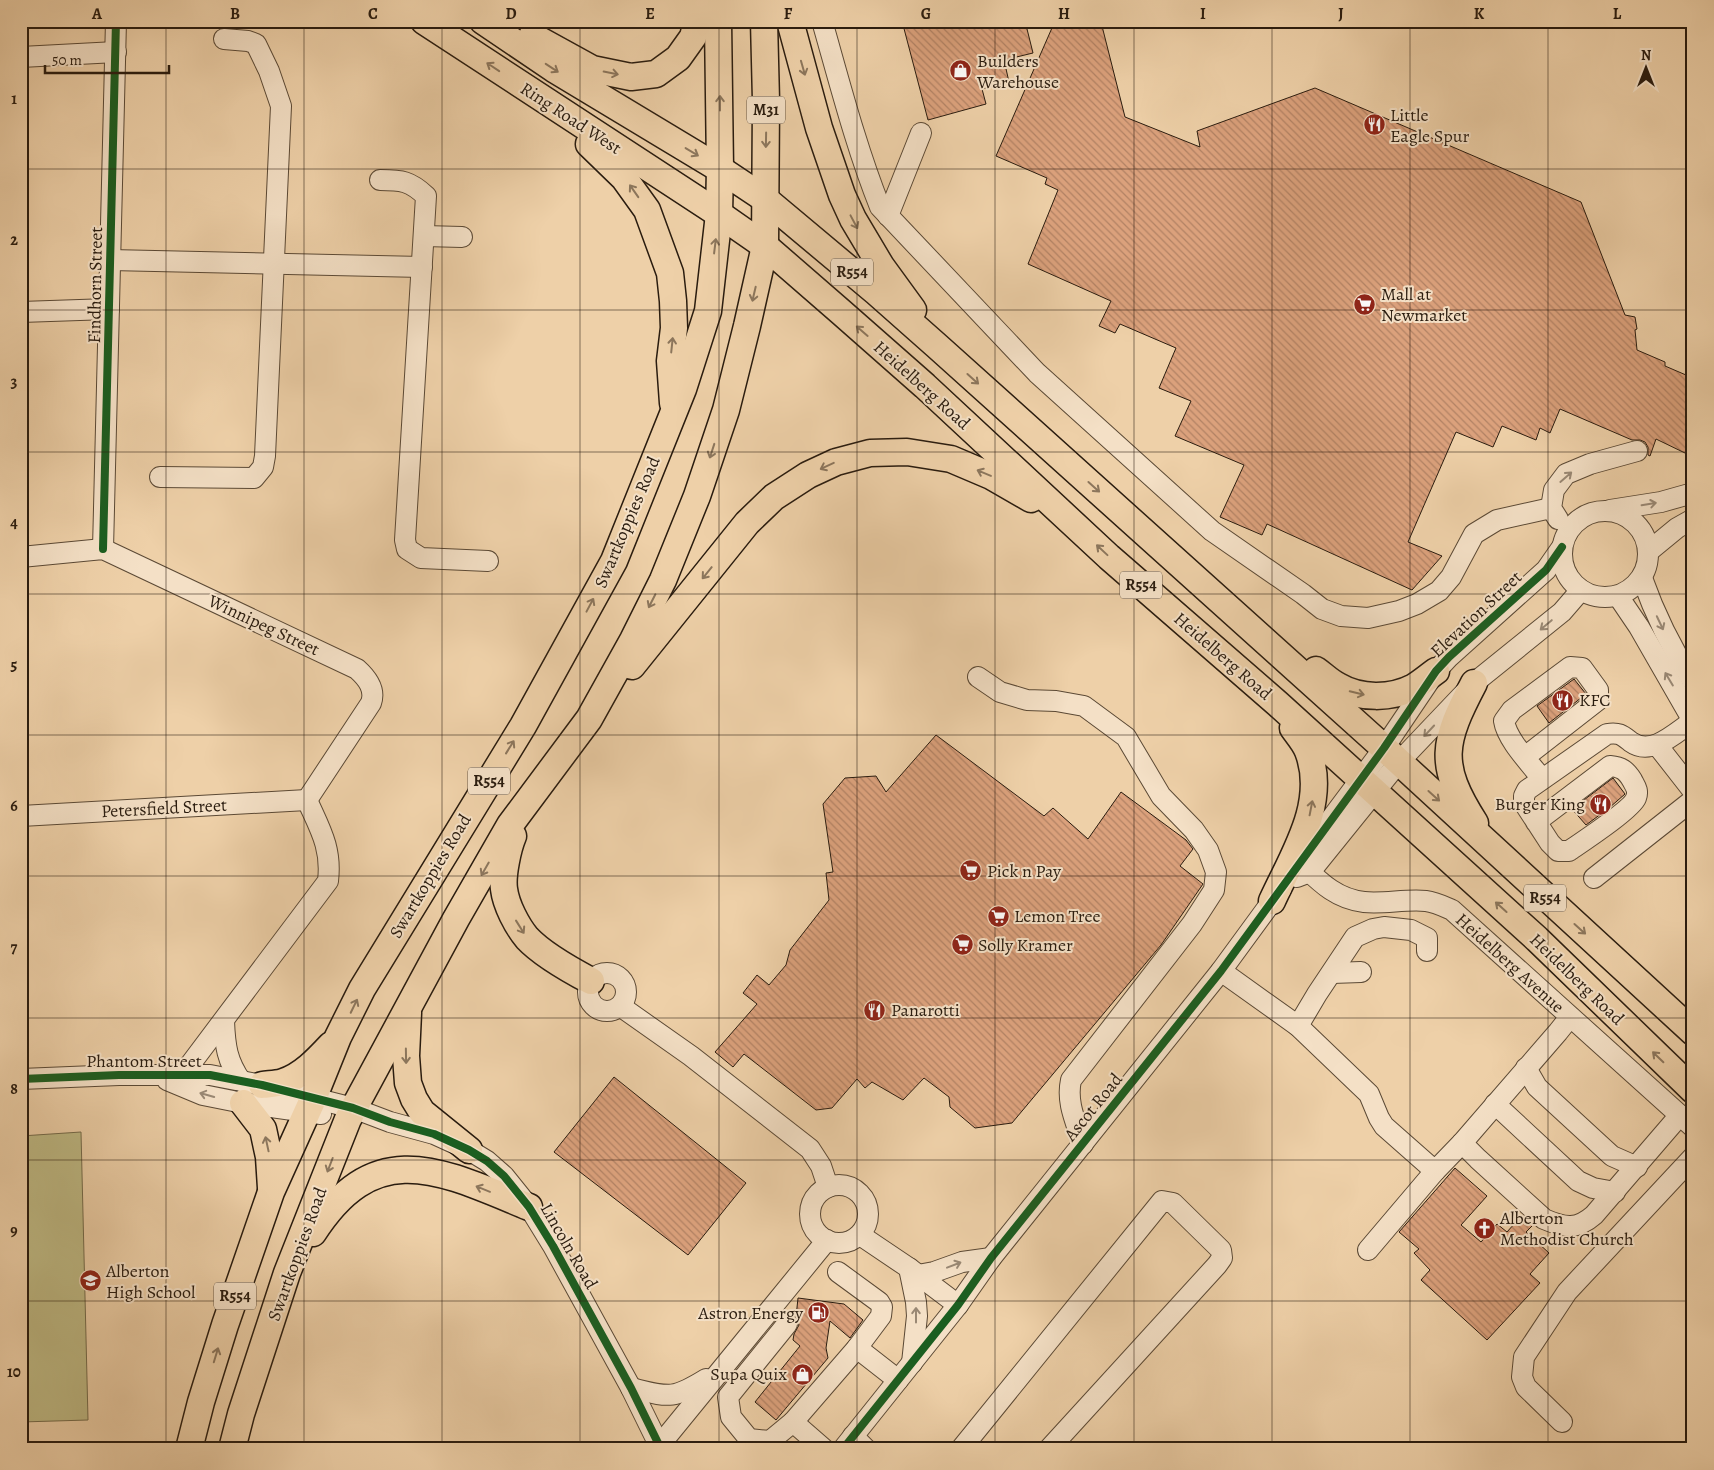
<svg xmlns="http://www.w3.org/2000/svg" width="1714" height="1470" font-family="Alegreya,serif">
<style>
.grass{fill:#beb984;stroke:#746a4a}
.building{fill:url(#building-back-hatch);stroke:#2a1c0f}
.lines{fill:none;stroke-linecap:round;stroke-linejoin:round}
.minor-casing{stroke:#5b4935;stroke-width:22}
.major-casing{stroke:#2a1c0f;stroke-width:29}
.minor{stroke:#f4e0c6;stroke-width:20}
.major{stroke:#eed0a8;stroke-width:26}
.cycleway-casing{stroke:#f4e0c6;stroke-width:11}
.cycleway{stroke:#1b5e20;stroke-width:8}
.oneway{stroke:#8c765c}
.oneway2{stroke:#998874}
.grid{fill:none;stroke:#2a1c0f;stroke-width:1;stroke-opacity:0.55}
.labels{text-anchor:middle;dominant-baseline:central;stroke-width:4;stroke-linejoin:round;paint-order:stroke}
.shield{fill:#f4e0c6;stroke:#675746;stroke-width:1}
.shield-label{font-size:16px;font-weight:bold;fill:#2a1c0f}
.poi-label{font-size:18px;fill:#2a1c0f;stroke:#f4e0c6;text-anchor:start}
.street-label{font-size:18px;fill:#2a1c0f;stroke:#f4e0c6}
.neatline{fill:none;stroke:#2a1c0f;stroke-width:2}
.grid-label{font-size:16px;text-anchor:middle;font-weight:bold;fill:#2a1c0f}
</style>
<defs>
<pattern id="building-back-hatch" width="6" height="6" patternUnits="userSpaceOnUse" patternTransform="scale(1.25)"><rect width="6" height="6" fill="#dba17c"/><path d="M-1 5l2 2M0 0l6 6M5-1l2 2" fill="none" stroke="#b28264"/></pattern>
</defs>
<rect width="100%" height="100%" fill="#eed0a8"/>
<filter id="stains"><feTurbulence type="fractalNoise" baseFrequency=".004" numOctaves="4"/><feColorMatrix values="0 0 0 0 .2 0 0 0 0 .09 0 0 0 0 .02 0 0 0 .5 -.17"/></filter>
<radialGradient id="worn" r=".72"><stop offset=".6" stop-color="#630" stop-opacity="0"/><stop offset="1" stop-color="#630" stop-opacity=".3"/></radialGradient>
<polygon class="grass" points="81,1132 88,1420 21,1422 21,1136"/>
<g class="building">
<polygon points="902,21 1025,21 1033,53 1004,60 1009,82 982,89 986,104 928,120"/>
<polygon points="1055,21 1094,21 1102,26 1125,117 1200,147 1197,131 1315,88 1581,202 1625,315 1635,317 1637,329 1635,330 1637,350 1665,362 1665,366 1693,378 1693,450 1685,453 1656,439 1650,456 1648,455 1648,447 1645,442 1640,440 1632,440 1560,409 1550,433 1540,428 1536,440 1502,426 1493,447 1456,432 1408,542 1442,556 1412,590 1267,524 1262,535 1220,517 1244,465 1175,436 1191,401 1159,388 1176,348 1120,324 1115,333 1099,326 1111,301 1028,264 1058,190 1045,184 1047,178 996,156"/>
<polygon points="1574,679 1586,694 1549,723 1537,706"/>
<polygon points="936,735 1044,816 1053,808 1088,839 1121,792 1186,840 1193,849 1180,866 1203,884 1161,945 1012,1123 975,1128 950,1107 949,1097 924,1078 903,1100 872,1082 865,1088 857,1079 832,1108 816,1110 744,1054 733,1067 715,1052 757,1004 743,993 757,975 769,985 786,965 790,950 829,900 826,873 833,872 823,804 845,778 876,776 886,792"/>
<polygon points="1613,778 1625,794 1609,808 1586,825 1572,809"/>
<polygon points="614,1077 746,1183 688,1255 554,1152"/>
<polygon points="1455,1168 1487,1196 1461,1225 1481,1242 1497,1224 1507,1232 1522,1215 1533,1225 1526,1232 1549,1253 1530,1274 1540,1283 1487,1340 1421,1280 1430,1270 1414,1253 1419,1249 1399,1232"/>
<polygon points="798,1298 844,1304 863,1320 850,1338 830,1321 826,1348 828,1358 776,1420 755,1402 800,1346 793,1340 794,1334 799,1325 796,1317"/>
</g>
<g class="lines">
<defs>
<g id="minor">
<path d="M822,21C840,84 856,147 880,207L1037,373L1212,531L1303,594L1322,609L1341,616L1368,618L1399,611L1417,604L1439,591L1451,577L1474,534L1497,520L1551,508"/>
<polyline points="21,57 116,52"/>
<path d="M380,180C402,180 410,181 426,196L405,540L407,549L421,558L488,561"/>
<polyline points="888,216 921,133"/>
<polyline points="424,236 462,237"/>
<polyline points="110,260 422,267"/>
<polyline points="21,312 109,309"/>
<polyline points="160,477 254,478 263,467 265,456 281,106 269,71 256,44 248,41 224,39"/>
<polyline points="1610,510 1661,502 1693,493"/>
<circle cx="1605" cy="554" r="43"/>
<polyline points="1558,519 1551,508 1554,490 1566,474 1590,464 1637,451"/>
<polyline points="103,549 116,21"/>
<polyline points="1649,551 1677,528 1693,519"/>
<path d="M21,557L103,549L357,669C367,678 376,689 371,703L307,800"/>
<path d="M1642,578C1655,615 1672,649 1693,682"/>
<polyline points="1618,596 1639,627 1693,721"/>
<path d="M978,677L1000,692L1027,700L1056,701L1084,706L1126,737L1161,796L1194,830L1208,850L1216,872L1214,890L1192,924L1071,1080C1066,1103 1076,1122 1083,1144"/>
<polyline points="1657,745 1693,791"/>
<path d="M1525,757L1598,700V690L1582,668L1570,667L1512,710L1504,721C1507,740 1530,763 1542,779"/>
<polyline points="21,816 307,800"/>
<path d="M1536,822L1610,766C1621,767 1626,770 1632,780C1635,786 1639,790 1636,798C1632,809 1582,842 1569,851H1558L1550,843L1524,803V796L1527,790L1607,734C1619,732 1622,735 1631,742C1652,757 1676,732 1693,721"/>
<path d="M1299,862C1318,880 1335,899 1364,902C1384,904 1406,899 1426,901C1435,902 1443,906 1452,910L1693,1127"/>
<polyline points="1298,863 1384,748 1436,671 1449,657 1546,570 1562,547"/>
<polyline points="1297,877 1310,872 1398,763 1474,683 1562,612 1581,590"/>
<polyline points="1594,878 1693,800"/>
<path d="M1221,971L1298,1026L1369,1094L1379,1118L1384,1126L1435,1171L1462,1143L1478,1159L1544,1219C1565,1228 1577,1230 1594,1215L1680,1115"/>
<polyline points="1332,973 1361,972"/>
<circle cx="607" cy="992" r="19"/>
<polyline points="620,1006 691,1056 810,1149 821,1166 828,1187"/>
<path d="M224,1021C225,1046 227,1061 241,1081"/>
<polyline points="1298,1026 1317,994 1355,937 1373,929 1384,927 1411,930 1427,938 1427,951"/>
<polyline points="1526,1068 1537,1087 1612,1156 1637,1167"/>
<polyline points="21,1079 119,1075 210,1075 262,1085 353,1108 390,1122 434,1134 469,1150 487,1161 504,1176 529,1207 553,1246 631,1388 661,1449"/>
<polyline points="167,1080 203,1095 243,1103 321,1114"/>
<path d="M178,1084L183,1074L328,881C332,848 320,829 307,800"/>
<polyline points="1495,1104 1578,1181 1593,1188 1615,1192"/>
<polyline points="1462,1143 1558,1032 1570,1017"/>
<circle cx="839" cy="1214" r="29"/>
<polyline points="860,1235 909,1268 958,1305"/>
<polyline points="1368,1250 1435,1171"/>
<polyline points="909,1268 916,1302 917,1316 912,1363"/>
<polyline points="918,1275 934,1272 962,1262 991,1258"/>
<polyline points="787,1324 728,1397 731,1417 749,1439 770,1441 793,1422 824,1449"/>
<polyline points="857,1348 898,1380"/>
<path d="M631,1388C669,1397 672,1400 706,1379"/>
<polyline points="793,1422 857,1348 881,1316 882,1307 879,1302 838,1272"/>
<polyline points="1562,1422 1526,1387 1522,1377 1524,1357 1567,1292 1693,1157"/>
<polyline points="853,1436 866,1449"/>
<polyline points="659,1446 827,1240"/>
<polyline points="843,1449 958,1305 991,1258 1221,971 1281,889"/>
<polyline points="961,1449 1162,1201 1173,1203 1221,1250 1222,1258 1217,1265 1049,1449"/>
</g>
<g id="major">
<polyline points="424,21 719,214 765,246 841,312 925,386 1109,557 1278,704 1537,939 1693,1090"/>
<polyline points="483,21 554,69 720,169 765,199 876,292 937,346 1384,748 1693,1032"/>
<polyline points="790,21 819,128 842,195 853,219 881,266 913,310"/>
<polyline points="532,36 592,69 631,77 656,74 678,58 693,37 697,21"/>
<polyline points="589,144 624,178 647,210 670,273 673,301 674,328 670,361 673,403"/>
<polyline points="632,666 747,523 774,497 808,475 836,462 870,453 907,452 951,459 991,476 1031,499"/>
<path d="M1316,670C1323,675 1330,682 1338,686C1360,699 1391,699 1414,687C1422,682 1429,676 1436,671"/>
<path d="M1474,683C1443,742 1437,764 1475,823"/>
<path d="M513,836C508,848 502,875 504,889C506,905 517,926 527,938C542,954 572,971 591,981"/>
<path d="M1272,901C1293,855 1328,803 1308,751C1305,743 1298,735 1293,728"/>
<polyline points="408,1013 406,1056 408,1083 414,1099 422,1112 469,1150"/>
<path d="M262,1085C269,1084 277,1084 283,1082C302,1076 317,1060 331,1045"/>
<polyline points="243,1103 263,1129 269,1157 271,1188"/>
<path d="M313,1233C376,1135 441,1171 529,1207"/>
<polyline points="189,1449 201,1402 225,1325 271,1192 313,1099 338,1037 362,989 523,726 614,561 683,389 708,311 719,214 720,169 718,21"/>
<polyline points="232,1449 241,1414 287,1273 348,1119 456,919 510,825 589,719 633,640 663,580 697,496 726,410 747,326 765,246 766,101 764,21"/>
</g>
</defs>
<use href="#minor" class="minor-casing"/>
<use href="#major" class="major-casing"/>
<use href="#minor" class="minor"/>
<use href="#major" class="major"/>
<defs>
<g id="cycleway">
<polyline points="103,549 116,21"/>
<polyline points="21,1079 119,1075 210,1075 262,1085 353,1108 390,1122 434,1134 469,1150 487,1161 504,1176 529,1207 553,1246 631,1388 661,1449"/>
<polyline points="843,1449 958,1305 991,1258 1221,971 1384,748 1436,671 1449,657 1546,570 1562,547"/>
</g>
</defs>
<use href="#cycleway" class="cycleway-casing"/>
<use href="#cycleway" class="cycleway"/>
</g>
<defs><path id="oneway-shaft" d="M-6 0H5M1.5-3L5.5 0L1.5 3" fill="none" stroke-width="1.6" stroke-linecap="round" stroke-linejoin="round" transform="scale(1.25)"/></defs>
<g class="oneway">
<use href="#oneway-shaft" transform="translate(493 67) rotate(-146)"/>
<use href="#oneway-shaft" transform="translate(552 68) rotate(33)"/>
<use href="#oneway-shaft" transform="translate(803 68) rotate(74)"/>
<use href="#oneway-shaft" transform="translate(611 73) rotate(11)"/>
<use href="#oneway-shaft" transform="translate(720 103) rotate(-90)"/>
<use href="#oneway-shaft" transform="translate(766 140) rotate(91)"/>
<use href="#oneway-shaft" transform="translate(692 152) rotate(31)"/>
<use href="#oneway-shaft" transform="translate(634 191) rotate(-125)"/>
<use href="#oneway-shaft" transform="translate(854 222) rotate(62)"/>
<use href="#oneway-shaft" transform="translate(715 246) rotate(-83)"/>
<use href="#oneway-shaft" transform="translate(754 294) rotate(103)"/>
<use href="#oneway-shaft" transform="translate(862 331) rotate(-139)"/>
<use href="#oneway-shaft" transform="translate(672 345) rotate(-84)"/>
<use href="#oneway-shaft" transform="translate(973 379) rotate(42)"/>
<use href="#oneway-shaft" transform="translate(712 451) rotate(108)"/>
<use href="#oneway-shaft" transform="translate(827 466) rotate(155)"/>
<use href="#oneway-shaft" transform="translate(984 473) rotate(-157)"/>
<use href="#oneway-shaft" transform="translate(1094 487) rotate(42)"/>
<use href="#oneway-shaft" transform="translate(1102 550) rotate(-137)"/>
<use href="#oneway-shaft" transform="translate(707 573) rotate(129)"/>
<use href="#oneway-shaft" transform="translate(652 601) rotate(117)"/>
<use href="#oneway-shaft" transform="translate(590 605) rotate(-62)"/>
<use href="#oneway-shaft" transform="translate(1357 693) rotate(14)"/>
<use href="#oneway-shaft" transform="translate(510 747) rotate(-58)"/>
<use href="#oneway-shaft" transform="translate(1434 796) rotate(42)"/>
<use href="#oneway-shaft" transform="translate(1311 808) rotate(-79)"/>
<use href="#oneway-shaft" transform="translate(485 869) rotate(120)"/>
<use href="#oneway-shaft" transform="translate(1501 907) rotate(-138)"/>
<use href="#oneway-shaft" transform="translate(520 927) rotate(58)"/>
<use href="#oneway-shaft" transform="translate(1580 929) rotate(42)"/>
<use href="#oneway-shaft" transform="translate(354 1006) rotate(-64)"/>
<use href="#oneway-shaft" transform="translate(406 1056) rotate(89)"/>
<use href="#oneway-shaft" transform="translate(1658 1057) rotate(-136)"/>
<use href="#oneway-shaft" transform="translate(267 1144) rotate(-102)"/>
<use href="#oneway-shaft" transform="translate(330 1165) rotate(111)"/>
<use href="#oneway-shaft" transform="translate(483 1189) rotate(-158)"/>
<use href="#oneway-shaft" transform="translate(216 1355) rotate(-73)"/>
</g>
<g class="oneway2">
<use href="#oneway-shaft" transform="translate(1566 477) rotate(-41)"/>
<use href="#oneway-shaft" transform="translate(1649 504) rotate(-9)"/>
<use href="#oneway-shaft" transform="translate(1660 623) rotate(65)"/>
<use href="#oneway-shaft" transform="translate(1546 625) rotate(140)"/>
<use href="#oneway-shaft" transform="translate(1669 679) rotate(-121)"/>
<use href="#oneway-shaft" transform="translate(1429 731) rotate(133)"/>
<use href="#oneway-shaft" transform="translate(207 1095) rotate(-164)"/>
<use href="#oneway-shaft" transform="translate(954 1265) rotate(-21)"/>
<use href="#oneway-shaft" transform="translate(916 1315) rotate(-90)"/>
</g>
<path class="grid" d="M166,21V1449M304,21V1449M442,21V1449M580,21V1449M719,21V1449M857,21V1449M995,21V1449M1134,21V1449M1272,21V1449M1410,21V1449M1548,21V1449M21,169H1693M21,310H1693M21,452H1693M21,594H1693M21,735H1693M21,876H1693M21,1018H1693M21,1160H1693M21,1301H1693"/>
<defs>
<symbol id="shop-disc" viewBox="-11 -11 22 22"><circle r="9.5" fill="#8f2418" stroke="#f4e0c6"/><path d="M-5-2.5h2.3a2.7 3.5 0 0 1 5.4 0H5L5.5 6h-11ZM-1.5-2.5h3a1.5 2.3 0 0 0-3 0Z" fill="#fff"/></symbol>
<symbol id="restaurant-disc" viewBox="-11 -11 22 22"><circle r="9.5" fill="#8f2418" stroke="#f4e0c6"/><path d="M-5-6h1v4h1v-4h1v4h1v-4h1v5L-1.5 .5V6h-2V.5L-5-1ZM5-6V6H3V1.5H1.5Q1.5-4 5-6Z" fill="#fff"/></symbol>
<symbol id="supermarket-disc" viewBox="-11 -11 22 22"><circle r="9.5" fill="#8f2418" stroke="#f4e0c6"/><path d="M-6-5.5h2.5l.6 2H6L4.5 2H-2.5L-4.4-4H-6ZM-1.5 3.2a1.3 1.3 0 1 0 .1 0ZM3 3.2a1.3 1.3 0 1 0 .1 0Z" fill="#fff"/></symbol>
<symbol id="church-disc" viewBox="-11 -11 22 22"><circle r="9.5" fill="#8f2418" stroke="#f4e0c6"/><path d="M-1.2-6h2.4v3.5h3.3v2.4h-3.3V6h-2.4V-.1h-3.3v-2.4h3.3Z" fill="#fff"/></symbol>
<symbol id="school-disc" viewBox="-11 -11 22 22"><circle r="9.5" fill="#8f2418" stroke="#f4e0c6"/><path d="M0-5L7-2L0 1L-7-2ZM-4 1L0 2.5L4 1V4Q0 6-4 4Z" fill="#fff"/></symbol>
<symbol id="fuel-disc" viewBox="-11 -11 22 22"><circle r="9.5" fill="#8f2418" stroke="#f4e0c6"/><path d="M-5.5-6h7V0h2V4h1.3V-2.5L3-4.5l.8-.8L6-3V5H2.5V1h-1V6h-7ZM-4.2-4.7v3.2H.2V-4.7Z" fill="#fff"/></symbol>
</defs>
<g fill-rule="evenodd">
<use href="#shop-disc" x="948" y="58" width="25" height="25"/>
<use href="#restaurant-disc" x="1362" y="112" width="25" height="25"/>
<use href="#supermarket-disc" x="1352" y="292" width="25" height="25"/>
<use href="#restaurant-disc" x="1550" y="688" width="25" height="25"/>
<use href="#restaurant-disc" x="1588" y="792" width="25" height="25"/>
<use href="#supermarket-disc" x="958" y="858" width="25" height="25"/>
<use href="#supermarket-disc" x="986" y="904" width="25" height="25"/>
<use href="#supermarket-disc" x="950" y="932" width="25" height="25"/>
<use href="#restaurant-disc" x="862" y="998" width="25" height="25"/>
<use href="#church-disc" x="1472" y="1216" width="25" height="25"/>
<use href="#school-disc" x="78" y="1268" width="25" height="25"/>
<use href="#fuel-disc" x="806" y="1300" width="25" height="25"/>
<use href="#shop-disc" x="790" y="1362" width="25" height="25"/>
</g>
<g class="labels">
<g class="shield">
<rect x="747" y="96.5" width="38" height="27" rx="4"/>
<rect x="831" y="258.5" width="42" height="27" rx="4"/>
<rect x="1120" y="571.5" width="42" height="27" rx="4"/>
<rect x="468" y="767.5" width="42" height="27" rx="4"/>
<rect x="1524" y="884.5" width="42" height="27" rx="4"/>
<rect x="214" y="1282.5" width="42" height="27" rx="4"/>
</g>
<g class="shield-label">
<text x="766" y="110">M31</text>
<text x="852" y="272">R554</text>
<text x="1141" y="585">R554</text>
<text x="489" y="781">R554</text>
<text x="1545" y="898">R554</text>
<text x="235" y="1296">R554</text>
</g>
<g class="poi-label">
<text x="977" y="61">Builders<tspan x="977" dy="21">Warehouse</tspan></text>
<text x="1390" y="115">Little<tspan x="1390" dy="21">Eagle Spur</tspan></text>
<text x="1381" y="294">Mall at<tspan x="1381" dy="21">Newmarket</tspan></text>
<text x="1579" y="700">KFC</text>
<text x="1585" y="804" text-anchor="end">Burger King</text>
<text x="987" y="871">Pick n Pay</text>
<text x="1014" y="916">Lemon Tree</text>
<text x="978" y="945">Solly Kramer</text>
<text x="891" y="1010">Panarotti</text>
<text x="1500" y="1218">Alberton<tspan x="1500" dy="21">Methodist Church</tspan></text>
<text x="106" y="1271">Alberton<tspan x="106" dy="21">High School</tspan></text>
<text x="803" y="1313" text-anchor="end">Astron Energy</text>
<text x="787" y="1374" text-anchor="end">Supa Quix</text>
</g>
<g class="street-label">
<text transform="translate(571 118) rotate(33)">Ring Road West</text>
<text transform="translate(95 285) rotate(-89)">Findhorn Street</text>
<text transform="translate(922 385) rotate(42)">Heidelberg Road</text>
<text transform="translate(627 522) rotate(-67)">Swartkoppies Road</text>
<text transform="translate(1476 614) rotate(-43)">Elevation Street</text>
<text transform="translate(264 625) rotate(25)">Winnipeg Street</text>
<text transform="translate(1223 656) rotate(41)">Heidelberg Road</text>
<text transform="translate(164 808) rotate(-3)">Petersfield Street</text>
<text transform="translate(430 876) rotate(-59)">Swartkoppies Road</text>
<text transform="translate(1510 963) rotate(42)">Heidelberg Avenue</text>
<text transform="translate(1577 979) rotate(44)">Heidelberg Road</text>
<text x="144" y="1061">Phantom Street</text>
<text transform="translate(1093 1107) rotate(-51)">Ascot Road</text>
<text transform="translate(569 1246) rotate(60)">Lincoln Road</text>
<text transform="translate(297 1254) rotate(-70)">Swartkoppies Road</text>
</g>
</g>
<rect width="1714" height="1470" fill="none" stroke="#eed0a8" stroke-width="55"/>
<g transform="translate(1646 68)" stroke="#f4e0c6" stroke-width="4" paint-order="stroke">
<path d="M0-4L9 19L0 12L-9 19Z" fill="#2a1c0f"/>
<text y="-8" font-size="14" font-weight="bold" text-anchor="middle" fill="#2a1c0f">N</text>
</g>
<path d="M45 65v8h124v-8" fill="none" stroke="#2a1c0f" stroke-width="2.5"/>
<text x="52" y="65" font-size="15" fill="#2a1c0f" stroke="#f4e0c6" stroke-width="4" paint-order="stroke">50 m</text>
<rect x="28" y="28" width="1658" height="1414" class="neatline"/>
<g class="grid-label">
<text x="97" y="19">A</text>
<text x="235" y="19">B</text>
<text x="373" y="19">C</text>
<text x="511" y="19">D</text>
<text x="650" y="19">E</text>
<text x="788" y="19">F</text>
<text x="926" y="19">G</text>
<text x="1064" y="19">H</text>
<text x="1203" y="19">I</text>
<text x="1341" y="19">J</text>
<text x="1479" y="19">K</text>
<text x="1617" y="19">L</text>
<text x="14" y="104">1</text>
<text x="14" y="245">2</text>
<text x="14" y="387">3</text>
<text x="14" y="528">4</text>
<text x="14" y="670">5</text>
<text x="14" y="811">6</text>
<text x="14" y="953">7</text>
<text x="14" y="1094">8</text>
<text x="14" y="1236">9</text>
<text x="14" y="1377">10</text>
</g>
<rect width="100%" height="100%" filter="url(#stains)"/>
<rect width="100%" height="100%" fill="url(#worn)"/>
</svg>
